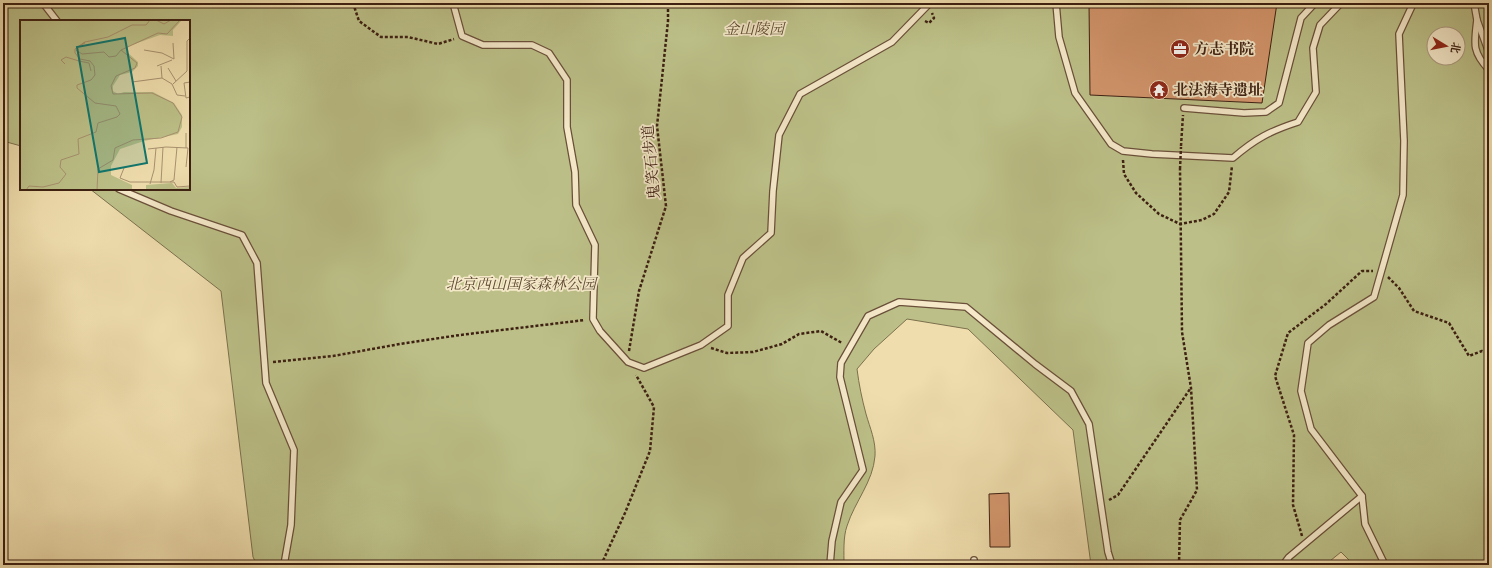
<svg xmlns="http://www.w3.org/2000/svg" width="1492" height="568" font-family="'IM FELL French Canon','Noto Serif SC',serif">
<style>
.green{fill:#bcc088;stroke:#7c704d;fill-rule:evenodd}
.building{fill:#d3956c;stroke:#3d2012}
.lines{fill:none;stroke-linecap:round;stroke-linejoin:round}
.lane-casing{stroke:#6a4f39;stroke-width:8}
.path{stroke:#3d2012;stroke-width:2.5;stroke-dasharray:3 2;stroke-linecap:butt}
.lane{stroke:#f5e9ca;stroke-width:5.5}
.path-bridge{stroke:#3d2012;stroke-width:2.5;stroke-dasharray:3 2;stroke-linecap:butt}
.labels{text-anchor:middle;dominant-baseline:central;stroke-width:3.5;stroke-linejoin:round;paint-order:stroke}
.park-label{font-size:15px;font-style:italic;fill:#5d4830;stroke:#f5e9ca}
.poi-label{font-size:15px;font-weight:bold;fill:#3d2012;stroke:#f5e9ca;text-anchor:start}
.street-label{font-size:15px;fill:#3d2012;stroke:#f5e9ca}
.inset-road{fill:none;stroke:#a8916f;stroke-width:1}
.view{fill:#0f766e;fill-opacity:0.15;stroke:#0f766e;stroke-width:2}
.inset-edge{fill:none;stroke:#3d2012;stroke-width:2}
</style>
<rect width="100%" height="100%" fill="#efddad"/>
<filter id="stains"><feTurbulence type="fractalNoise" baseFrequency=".005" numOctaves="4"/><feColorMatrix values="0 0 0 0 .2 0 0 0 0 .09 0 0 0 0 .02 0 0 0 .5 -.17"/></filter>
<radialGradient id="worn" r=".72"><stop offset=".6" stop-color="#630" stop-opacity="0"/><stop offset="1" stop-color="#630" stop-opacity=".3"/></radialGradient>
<path class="green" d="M3,3H1489V565H1354L1341,552L1325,565H1091L1073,430L968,329L907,319L874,349L857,369C859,385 862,399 866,414C870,428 876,441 875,456C873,482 855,501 847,526C843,537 844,553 844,565H257L253,557L221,291L90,189H189V21H21V146L3,141ZM1434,34H1458V58H1434Z"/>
<g class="building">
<polygon points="1089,3 1277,3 1262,103 1090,95"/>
<polygon points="1009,493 1010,547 990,547 989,494"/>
</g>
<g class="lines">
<defs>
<g id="lane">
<polyline points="43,3 57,21"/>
<polyline points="453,3 462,36 483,45 532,45 549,53 567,80 567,127 575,172 576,205 595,245 593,319 600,331 628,362 644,368 701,345 728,326 728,295 743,258 771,233 773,191 779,135 800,94 892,42 930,3"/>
<path d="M1056,3L1059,37L1075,93L1111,144L1123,151L1152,154L1233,158C1255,139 1270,131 1298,122L1316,92L1313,48L1320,25L1341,3"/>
<polyline points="1474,3 1477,20 1489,53"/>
<path d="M1477,20C1474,44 1472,52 1489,70"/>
<polyline points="1184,108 1244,113 1266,112 1279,103 1301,18 1315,3"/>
<polyline points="119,189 171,211 242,235 257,263 266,383 294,450 291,525 284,565"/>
<polyline points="1362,496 1365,524 1385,565"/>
<polyline points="830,565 832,541 841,502 863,470 840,377 841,363 868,316 899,302 966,307 1035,364 1071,391 1089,424 1108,552 1112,565"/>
<polyline points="974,565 974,560"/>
<polyline points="1283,565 1289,557 1362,496 1311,429 1301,391 1308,343 1329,325 1374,297 1403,195 1404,141 1399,34 1412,6 1415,3"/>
</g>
</defs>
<use href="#lane" class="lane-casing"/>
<g class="path">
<polyline points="353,3 359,21 381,37 408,37 438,44 454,39"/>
<polyline points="925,21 929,23 934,18 932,13"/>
<polyline points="1181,146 1183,115"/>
<polyline points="1123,160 1124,174 1136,193 1159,214 1180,224 1202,220 1214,214 1229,192 1232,166"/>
<polyline points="1388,277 1399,288 1414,311 1449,323 1469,356 1482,351 1489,354"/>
<polyline points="711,348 727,353 753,352 782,344 799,334 821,331 842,343"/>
<polyline points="629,351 639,291 666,206 657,126 668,21 668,3"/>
<polyline points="273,362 333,356 400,344 460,335 585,320"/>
<polyline points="1109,500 1118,495 1190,389"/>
<polyline points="1302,536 1293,505 1294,435 1275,376 1288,333 1326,304 1362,271 1373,271"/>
<polyline points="601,565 625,513 650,451 654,407 636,375"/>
<polyline points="1179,565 1180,520 1197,490 1191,388 1182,332 1180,169"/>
</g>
<use href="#lane" class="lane"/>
<polyline class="path-bridge" points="1180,169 1181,147"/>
</g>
<defs>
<symbol id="office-disc" viewBox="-11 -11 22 22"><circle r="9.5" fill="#8f2418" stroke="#f5e9ca"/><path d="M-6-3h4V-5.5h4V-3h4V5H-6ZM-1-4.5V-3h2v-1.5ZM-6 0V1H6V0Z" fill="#fff"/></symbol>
<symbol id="temple-disc" viewBox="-11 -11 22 22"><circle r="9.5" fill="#8f2418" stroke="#f5e9ca"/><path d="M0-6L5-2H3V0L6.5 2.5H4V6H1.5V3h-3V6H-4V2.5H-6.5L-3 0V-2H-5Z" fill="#fff"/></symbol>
</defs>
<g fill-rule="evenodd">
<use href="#office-disc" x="1169" y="38" width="22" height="22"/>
<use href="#temple-disc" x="1148" y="79" width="22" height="22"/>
</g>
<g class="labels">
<g class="park-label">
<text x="754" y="29">金山陵园</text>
<text x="521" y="284">北京西山国家森林公园</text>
</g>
<g class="poi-label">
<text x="1194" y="49">方志书院</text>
<text x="1173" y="90">北法海寺遗址</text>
</g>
<g class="street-label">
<text transform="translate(651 162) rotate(-95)">鬼笑石步道</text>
</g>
</g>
<g transform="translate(20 20)">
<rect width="170" height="170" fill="#efddad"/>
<path d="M0,0H162L153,10V16L140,15L109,26L106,31L118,42V46L112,52L100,55L93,66V71L98,74L104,72H133L154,83L162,95V107L158,114L124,121L100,129L91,146V155L112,165V170H0ZM152,163L156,168L170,167V170H126V165Z" fill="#bcc088"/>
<path class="inset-road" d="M136,0L144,4L151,0M65,23L56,28L65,22M56,30L62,34L84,32L89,37L96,36L101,30L117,43L115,48L96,56L91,66L93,74L132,73L153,83L162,97L158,112L141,118L113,120L95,128L93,140L78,149L77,170M101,30L138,13L147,14L160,0M124,30L142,33L154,39L153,23M59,41L69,43L71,51M45,44L41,40L46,37L59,41M137,46L152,40M141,46L142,58M148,48L156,61M112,62L142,58L152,64L157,75L165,76M170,62L164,63L166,78L170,77M153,64L167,51V21L170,18M166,128V113M128,129L146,127L168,128L166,147M104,148L100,158L110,162H154L157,167L170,166M150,162L154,160L157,127M141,163L143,127M130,164L134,150L136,128M6,170L9,166L23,167L39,163L46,154L40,147L41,140L59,134L58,119L76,112L78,103L97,97L100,94L96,86L75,83L57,68V65L71,60L75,55L74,46L70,41L60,39L55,33V29L65,22L88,17L112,5H126L130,0"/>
<path class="view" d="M105,18L127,143L79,152L57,27Z"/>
<rect width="170" height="170" class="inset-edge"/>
</g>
<rect width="1492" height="568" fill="none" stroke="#efddad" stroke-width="16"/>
<rect x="4" y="4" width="1484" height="560" fill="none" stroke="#3d2012" stroke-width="2"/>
<rect x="8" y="8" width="1476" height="552" fill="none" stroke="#3d2012"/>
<g transform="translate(1446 46) rotate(100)"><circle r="19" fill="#f5e9ca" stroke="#ab9980"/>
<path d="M0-3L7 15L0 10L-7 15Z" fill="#8f2418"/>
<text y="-6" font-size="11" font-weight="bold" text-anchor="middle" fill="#3d2012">北</text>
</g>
<rect width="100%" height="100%" filter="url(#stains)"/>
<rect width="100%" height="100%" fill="url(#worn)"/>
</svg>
